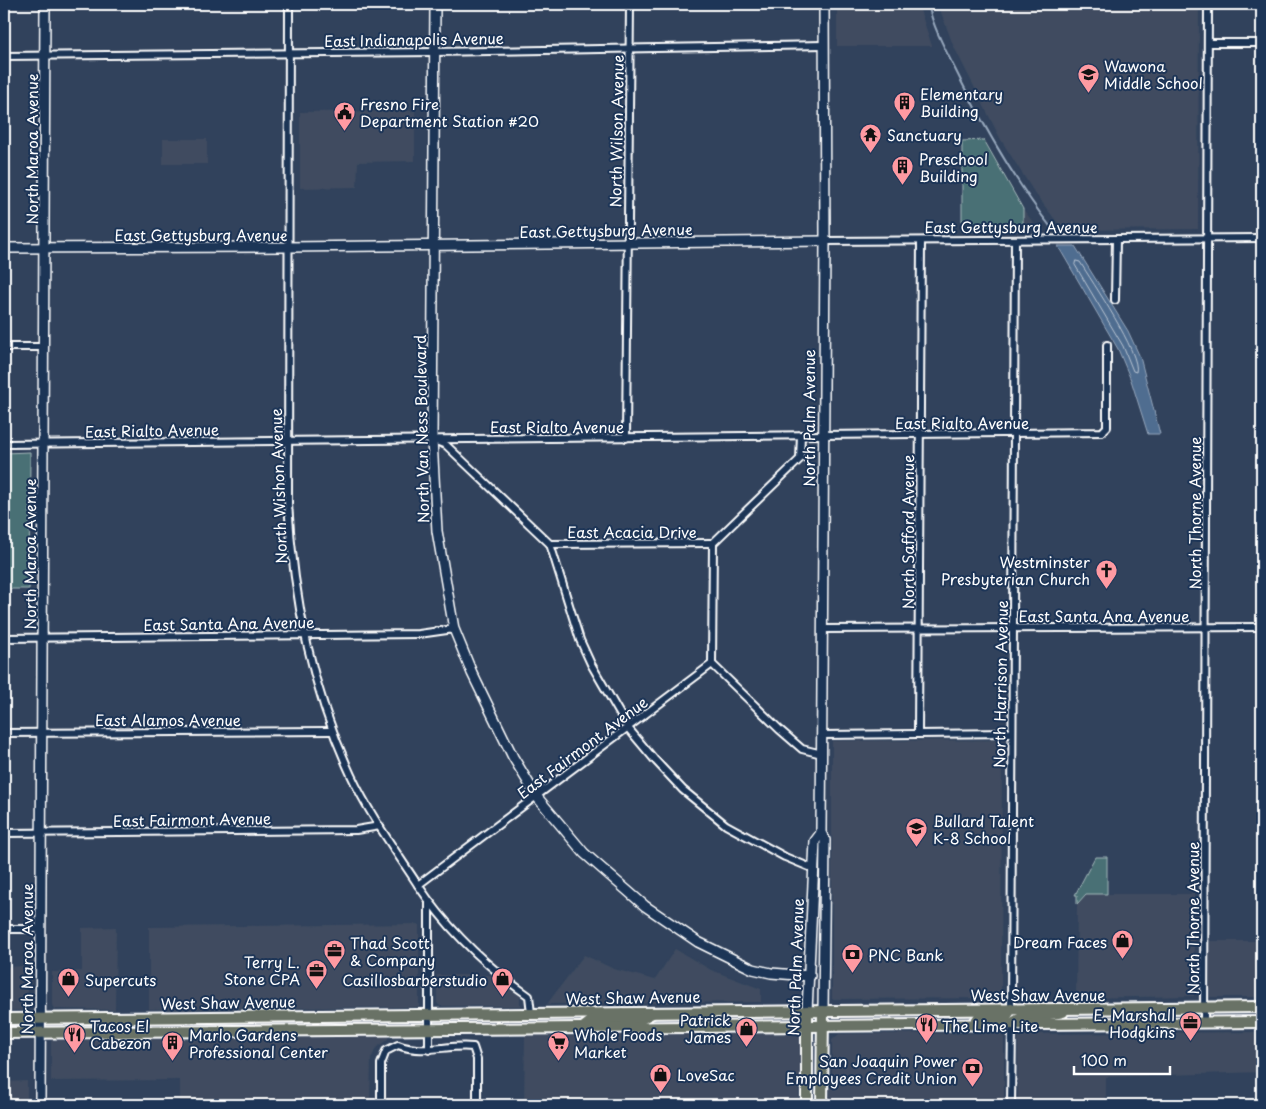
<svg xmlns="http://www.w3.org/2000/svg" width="1266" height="1109" font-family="'Playpen Sans',sans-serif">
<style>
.built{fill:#3f4c60}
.green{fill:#4a7074;stroke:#a4b8ba}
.water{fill:#506d90;stroke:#96a7bc}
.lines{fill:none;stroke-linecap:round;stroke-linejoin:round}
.shore{stroke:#b9c5d3;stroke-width:1}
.stream{stroke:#96a7bc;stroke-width:2}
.street-casing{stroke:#fff;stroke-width:10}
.secondary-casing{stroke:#fff;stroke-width:12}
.primary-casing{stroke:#fff;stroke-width:14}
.street{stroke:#1d3557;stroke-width:6}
.secondary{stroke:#1d3557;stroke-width:9}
.primary{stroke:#697266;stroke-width:10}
.labels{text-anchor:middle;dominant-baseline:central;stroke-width:4;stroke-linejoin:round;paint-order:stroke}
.street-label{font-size:15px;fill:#fff;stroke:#1d3557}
.poi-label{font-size:15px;fill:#fff;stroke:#1d3557;text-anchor:start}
</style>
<rect width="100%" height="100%" fill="#31425c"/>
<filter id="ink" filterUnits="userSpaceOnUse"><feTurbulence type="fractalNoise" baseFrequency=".02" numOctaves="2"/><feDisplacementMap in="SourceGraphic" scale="10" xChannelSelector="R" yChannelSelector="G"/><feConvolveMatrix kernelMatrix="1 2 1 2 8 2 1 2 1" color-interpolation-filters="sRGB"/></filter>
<g filter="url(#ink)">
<g class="built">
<polygon points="837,4 918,4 932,46 837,46"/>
<polygon points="938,4 1199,4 1198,229 1063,230 1034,192 1001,140 953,45"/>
<polygon points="415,111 415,161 358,162 357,187 300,188 300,112"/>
<rect x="163" y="139" width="44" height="25"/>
<polygon points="1023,209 1039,230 1023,230"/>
<polygon points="1002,740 1001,998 832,999 832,741"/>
<polygon points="1086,894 1194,894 1194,996 1076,998 1077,904"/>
<polygon points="419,924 419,1007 149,1009 149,927"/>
<polygon points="116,927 115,1010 54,1009 52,1005 52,972 82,971 82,928"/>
<rect x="1210" y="941" width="52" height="56"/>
<polygon points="675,949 711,970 761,989 761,1002 547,1004 584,955 614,969 655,980"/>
<polygon points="27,966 27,979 31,979 31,987 28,987 28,1010 4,1011 4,967"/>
<polygon points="437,975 491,975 520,996 520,1006 440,1006 437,1003"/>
<polygon points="1262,1032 1262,1072 1106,1077 1106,1105 1018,1105 1018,1037 1022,1034"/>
<polygon points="795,1033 801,1039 801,1078 798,1080 800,1105 524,1105 525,1035"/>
<polygon points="1000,1033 1004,1038 1004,1105 827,1105 827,1093 832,1079 832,1040 839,1034"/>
<polygon points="388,1036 388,1039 376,1048 371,1059 370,1105 180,1105 180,1080 51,1081 51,1040"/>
<polygon points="27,1081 27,1105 4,1105 4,1082"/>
</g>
<g class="green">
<polygon points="984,140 1023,209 1023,230 962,231 962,141"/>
<polygon points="30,452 29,589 4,589 4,453"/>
<polygon points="1095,857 1107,857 1107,894 1086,894 1077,904 1077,895 1075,895"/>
</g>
<polygon class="water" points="1058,246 1075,246 1128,331 1140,357 1160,434 1148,434 1131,380 1118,349"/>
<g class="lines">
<path class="shore" d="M1076,261L1080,262C1091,280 1142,355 1136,372L1133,371L1123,346L1075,265Z"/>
<path class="stream" d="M928,4C934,31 949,56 961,81C988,134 1016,183 1053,230"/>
<defs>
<g id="street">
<path d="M289,4L288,503C293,597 311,688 351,775C369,814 395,850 418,885C447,928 487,967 529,996L531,1013"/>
<polyline points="1208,43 1262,43"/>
<polyline points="4,56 435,52 824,45"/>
<polyline points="825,241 1262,238"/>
<polyline points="1115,300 1116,239"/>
<polyline points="4,347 44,347"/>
<polyline points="801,435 800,459 713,543 712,664 780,730 802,749 822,754"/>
<polyline points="626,438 630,4"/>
<polyline points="436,441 446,445 550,544 580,640 591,664 628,728 654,759 683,790 726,825 785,857 814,869"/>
<polyline points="4,444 1102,432 1107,427 1107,345"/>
<polyline points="550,544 713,543"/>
<polyline points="823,629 1262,627"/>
<polyline points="4,638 419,634 454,629"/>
<polyline points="4,733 332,731"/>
<polyline points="918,734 921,241"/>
<polyline points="822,735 1012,733"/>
<polyline points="4,833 356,830 380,826"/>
<polyline points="418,885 712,664"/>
<polyline points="4,929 39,929"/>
<polyline points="1011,1009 1015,240"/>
<polyline points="1204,1023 1208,4"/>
<polyline points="429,1050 429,902"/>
<path d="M381,1105V1064L386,1051L398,1045C424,1055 447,1044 473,1047L477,1059V1105"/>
<polyline points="1011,1105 1012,1024"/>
</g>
<g id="secondary">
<polyline points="435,4 432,440 437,531 454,629 472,673 513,757 537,797 584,853 645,906 698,942 753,969 771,973 810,976"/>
<polyline points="4,248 288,247 825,241"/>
<polyline points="807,1011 815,841 821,833"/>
<polyline points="823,1011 825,840 821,833 825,241 824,4"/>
<polyline points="40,1105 45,4"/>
</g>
<g id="primary">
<polyline points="4,1019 1262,1007"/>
<polyline points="974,1024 979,1017 1006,1017 1011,1009"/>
<path d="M1012,1024C1025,1011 1045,1017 1063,1012"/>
<polyline points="584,1027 593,1020 639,1020 652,1013"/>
<polyline points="4,1033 1262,1022"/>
<polyline points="807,1105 807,1011"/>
<polyline points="822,1105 823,1011"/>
</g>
</defs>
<use href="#street" class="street-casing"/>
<use href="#secondary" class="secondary-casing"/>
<use href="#primary" class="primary-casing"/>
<use href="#street" class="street"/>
<use href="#secondary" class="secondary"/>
<use href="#primary" class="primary"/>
</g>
</g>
<defs>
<symbol id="school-pin" viewBox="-11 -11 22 30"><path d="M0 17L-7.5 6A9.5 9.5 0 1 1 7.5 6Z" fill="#ff9aa2" stroke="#1d3557"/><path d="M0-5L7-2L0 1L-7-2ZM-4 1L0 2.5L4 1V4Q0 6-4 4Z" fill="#111"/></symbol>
<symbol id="building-pin" viewBox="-11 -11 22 30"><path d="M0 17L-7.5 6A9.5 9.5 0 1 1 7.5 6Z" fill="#ff9aa2" stroke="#1d3557"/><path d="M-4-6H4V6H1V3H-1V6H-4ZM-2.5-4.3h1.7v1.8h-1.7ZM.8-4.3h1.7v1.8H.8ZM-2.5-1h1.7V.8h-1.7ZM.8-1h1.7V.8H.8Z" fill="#111"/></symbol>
<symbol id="civic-pin" viewBox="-11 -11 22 30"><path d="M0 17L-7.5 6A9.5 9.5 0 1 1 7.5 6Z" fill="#ff9aa2" stroke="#1d3557"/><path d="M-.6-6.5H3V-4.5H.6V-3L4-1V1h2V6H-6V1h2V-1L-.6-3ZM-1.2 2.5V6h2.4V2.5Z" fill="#111"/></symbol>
<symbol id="temple-pin" viewBox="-11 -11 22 30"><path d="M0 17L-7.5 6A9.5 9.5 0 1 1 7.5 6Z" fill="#ff9aa2" stroke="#1d3557"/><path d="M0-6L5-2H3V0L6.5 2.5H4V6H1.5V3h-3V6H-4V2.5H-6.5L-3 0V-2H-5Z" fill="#111"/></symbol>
<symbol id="church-pin" viewBox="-11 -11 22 30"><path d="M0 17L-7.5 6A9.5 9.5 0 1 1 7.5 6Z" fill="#ff9aa2" stroke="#1d3557"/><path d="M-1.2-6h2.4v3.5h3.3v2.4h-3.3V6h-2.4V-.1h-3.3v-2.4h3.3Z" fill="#111"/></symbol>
<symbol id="shop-pin" viewBox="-11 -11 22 30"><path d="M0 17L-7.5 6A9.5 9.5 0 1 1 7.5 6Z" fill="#ff9aa2" stroke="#1d3557"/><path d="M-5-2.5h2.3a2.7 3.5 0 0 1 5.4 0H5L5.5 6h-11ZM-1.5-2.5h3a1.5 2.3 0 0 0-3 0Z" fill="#111"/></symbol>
<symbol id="office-pin" viewBox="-11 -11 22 30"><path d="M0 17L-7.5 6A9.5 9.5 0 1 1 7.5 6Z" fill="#ff9aa2" stroke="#1d3557"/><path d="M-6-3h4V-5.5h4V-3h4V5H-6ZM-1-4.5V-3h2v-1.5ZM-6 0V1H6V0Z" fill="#111"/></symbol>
<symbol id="bank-pin" viewBox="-11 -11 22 30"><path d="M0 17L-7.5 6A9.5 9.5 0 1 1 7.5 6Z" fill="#ff9aa2" stroke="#1d3557"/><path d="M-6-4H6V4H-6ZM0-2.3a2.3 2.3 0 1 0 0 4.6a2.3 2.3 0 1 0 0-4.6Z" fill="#111"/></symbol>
<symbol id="restaurant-pin" viewBox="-11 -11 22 30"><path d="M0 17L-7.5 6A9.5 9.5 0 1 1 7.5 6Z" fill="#ff9aa2" stroke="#1d3557"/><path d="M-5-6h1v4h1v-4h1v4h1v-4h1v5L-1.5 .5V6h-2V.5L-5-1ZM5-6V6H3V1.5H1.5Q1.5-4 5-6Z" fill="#111"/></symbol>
<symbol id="supermarket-pin" viewBox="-11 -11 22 30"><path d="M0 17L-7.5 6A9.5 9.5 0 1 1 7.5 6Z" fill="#ff9aa2" stroke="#1d3557"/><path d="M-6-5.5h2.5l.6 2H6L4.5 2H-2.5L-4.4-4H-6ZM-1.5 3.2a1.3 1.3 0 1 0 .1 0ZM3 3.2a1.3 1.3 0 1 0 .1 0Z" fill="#111"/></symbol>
</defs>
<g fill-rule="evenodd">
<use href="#school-pin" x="1076" y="62" width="25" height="34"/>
<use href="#building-pin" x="892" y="90" width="25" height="34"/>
<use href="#civic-pin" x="332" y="100" width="25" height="34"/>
<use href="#temple-pin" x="858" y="122" width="25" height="34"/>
<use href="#building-pin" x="890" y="154" width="25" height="34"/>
<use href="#church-pin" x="1094" y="558" width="25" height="34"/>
<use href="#school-pin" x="904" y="816" width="25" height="34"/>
<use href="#shop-pin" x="1110" y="928" width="25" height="34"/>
<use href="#office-pin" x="322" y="938" width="25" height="34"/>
<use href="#bank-pin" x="840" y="942" width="25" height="34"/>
<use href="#office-pin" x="304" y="958" width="25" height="34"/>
<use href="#shop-pin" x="56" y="966" width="25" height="34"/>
<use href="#shop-pin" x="490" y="966" width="25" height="34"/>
<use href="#office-pin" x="1178" y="1010" width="25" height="34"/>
<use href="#restaurant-pin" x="914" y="1012" width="25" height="34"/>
<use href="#shop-pin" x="734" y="1016" width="25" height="34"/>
<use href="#restaurant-pin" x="62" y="1022" width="25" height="34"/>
<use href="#building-pin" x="160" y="1030" width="25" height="34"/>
<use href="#supermarket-pin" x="546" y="1030" width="25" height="34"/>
<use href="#bank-pin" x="960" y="1056" width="25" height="34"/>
<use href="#shop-pin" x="648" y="1062" width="25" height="34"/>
</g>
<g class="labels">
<g class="street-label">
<text transform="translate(414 39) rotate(-1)">East Indianapolis Avenue</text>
<text transform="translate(616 131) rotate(-89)">North Wilson Avenue</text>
<text transform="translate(31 149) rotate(-90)">North Maroa Avenue</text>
<text x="1011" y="226">East Gettysburg Avenue</text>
<text transform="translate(606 230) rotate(-1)">East Gettysburg Avenue</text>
<text x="201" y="234">East Gettysburg Avenue</text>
<text transform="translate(808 418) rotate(-90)">North Palm Avenue</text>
<text x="962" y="422">East Rialto Avenue</text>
<text x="557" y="426">East Rialto Avenue</text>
<text transform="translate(421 429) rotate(-91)">North Van Ness Boulevard</text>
<text transform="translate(152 430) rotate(-1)">East Rialto Avenue</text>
<text transform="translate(278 486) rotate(-92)">North Wishon Avenue</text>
<text transform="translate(1194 513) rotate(-90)">North Thorne Avenue</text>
<text x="632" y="531">East Acacia Drive</text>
<text transform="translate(907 532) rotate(-90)">North Safford Avenue</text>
<text transform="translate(29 554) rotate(-90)">North Maroa Avenue</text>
<text x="1104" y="615">East Santa Ana Avenue</text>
<text transform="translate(229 623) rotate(-1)">East Santa Ana Avenue</text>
<text transform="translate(1000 684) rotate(-89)">North Harrison Avenue</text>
<text x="168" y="719">East Alamos Avenue</text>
<text transform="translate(582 747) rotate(-37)">East Fairmont Avenue</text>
<text transform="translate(192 819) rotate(-1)">East Fairmont Avenue</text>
<text transform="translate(1192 918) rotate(-90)">North Thorne Avenue</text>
<text transform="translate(26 959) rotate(-90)">North Maroa Avenue</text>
<text transform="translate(795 967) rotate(-88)">North Palm Avenue</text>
<text x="1038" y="994">West Shaw Avenue</text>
<text transform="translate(633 997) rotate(-1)">West Shaw Avenue</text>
<text transform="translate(228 1002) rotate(-1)">West Shaw Avenue</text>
</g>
<g class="poi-label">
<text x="1104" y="65">Wawona<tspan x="1104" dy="17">Middle School</tspan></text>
<text x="920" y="93">Elementary<tspan x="920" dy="17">Building</tspan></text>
<text x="360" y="103">Fresno Fire<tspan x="360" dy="17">Department Station #20</tspan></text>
<text x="887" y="134">Sanctuary</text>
<text x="919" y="158">Preschool<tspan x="919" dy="17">Building</tspan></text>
<text x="1090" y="561" text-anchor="end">Westminster<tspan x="1090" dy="17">Presbyterian Church</tspan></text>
<text x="933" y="820">Bullard Talent<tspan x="933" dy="17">K-8 School</tspan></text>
<text x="1107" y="941" text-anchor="end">Dream Faces</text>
<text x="350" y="942">Thad Scott<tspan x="350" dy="17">&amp; Company</tspan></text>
<text x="868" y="954">PNC Bank</text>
<text x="300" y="961" text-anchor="end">Terry L.<tspan x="300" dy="17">Stone CPA</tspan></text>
<text x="85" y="979">Supercuts</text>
<text x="487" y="979" text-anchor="end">Casillosbarberstudio</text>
<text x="1175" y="1014" text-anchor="end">E. Marshall<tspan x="1175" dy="17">Hodgkins</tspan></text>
<text x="731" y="1019" text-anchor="end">Patrick<tspan x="731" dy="17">James</tspan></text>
<text x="90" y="1025">Tacos El<tspan x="90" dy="17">Cabezon</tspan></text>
<text x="942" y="1025">The Lime Lite</text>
<text x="189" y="1034">Marlo Gardens<tspan x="189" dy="17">Professional Center</tspan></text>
<text x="574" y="1034">Whole Foods<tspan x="574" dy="17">Market</tspan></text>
<text x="957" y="1060" text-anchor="end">San Joaquin Power<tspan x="957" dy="17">Employees Credit Union</tspan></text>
<text x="677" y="1074">LoveSac</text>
</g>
</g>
<rect width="1266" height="1109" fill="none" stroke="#1d3557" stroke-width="20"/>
<rect x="10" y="10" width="1246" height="1089" fill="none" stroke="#fff" stroke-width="2" filter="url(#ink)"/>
<path d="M1074 1066v8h96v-8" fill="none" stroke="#ffffff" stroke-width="2.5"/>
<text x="1081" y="1066" font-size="15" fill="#ffffff" stroke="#1d3557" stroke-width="4" paint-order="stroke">100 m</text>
</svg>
